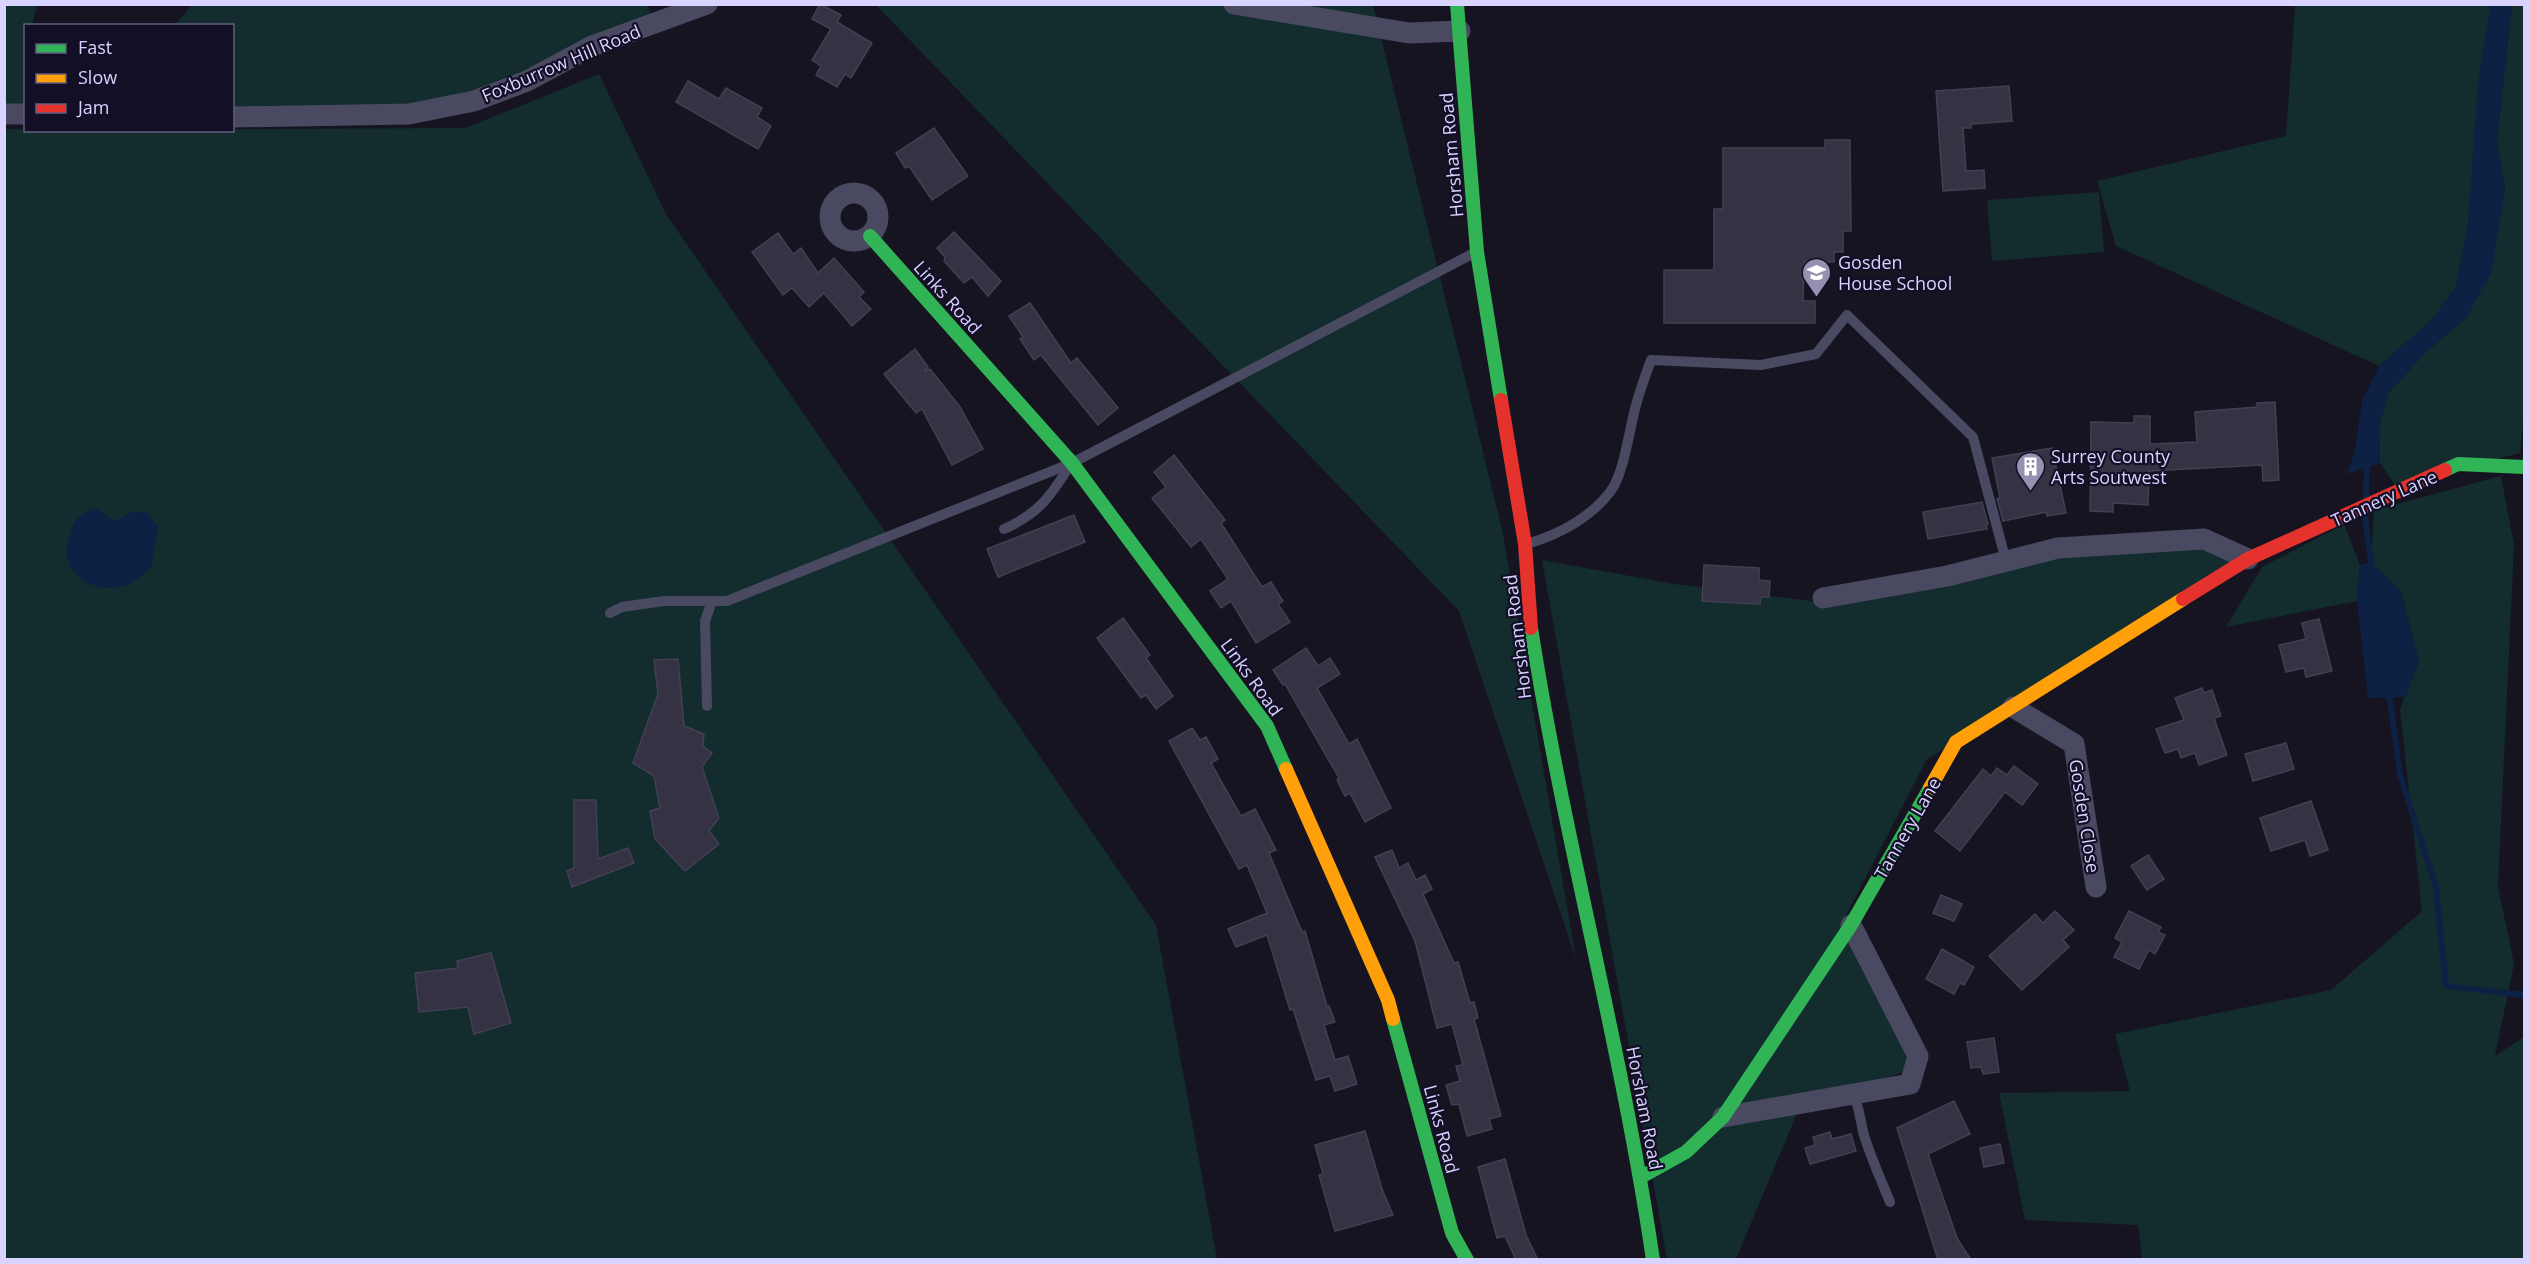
<svg xmlns="http://www.w3.org/2000/svg" width="2529" height="1264" font-family="'Open Sans',sans-serif">
<style>
.green{fill:#132c2d}
.water{fill:#0d2144}
.lines{fill:none;stroke-linecap:round;stroke-linejoin:round}
.stream{stroke:#0d2144;stroke-width:6}
.building{fill:#343243;stroke:#433f54;stroke-width:1.5}
.lane{stroke:#4a4962;stroke-width:10}
.street{stroke:#4a4962;stroke-width:21}
.fast{stroke:#30b455;stroke-width:14}
.slow{stroke:#ff9f0a;stroke-width:14}
.jam{stroke:#e5322d;stroke-width:14}
.labels{text-anchor:middle;dominant-baseline:central;stroke-width:4.5;stroke-linejoin:round;paint-order:stroke}
.street-label{font-size:18px;fill:#d9d4ff;stroke:#130f26}
.poi-label{font-size:18px;fill:#d9d4ff;stroke:#130f26;text-anchor:start}
</style>
<rect width="100%" height="100%" fill="#161421"/>
<g class="green">
<polygon points="193,4 646,4 657,23 506,89 409,114 233,116 232,26 174,26"/>
<polygon points="5,5 37,5 32,25 26,26 23,67 25,68 25,114 5,114"/>
<polygon points="876,5 1373,5 1502,529 1576,959 1459,611"/>
<polygon points="2295,5 2493,5 2468,224 2456,286 2433,319 2379,366 2116,246 2097,181 2286,136"/>
<polygon points="2512,5 2524,5 2524,407 2520,453 2395,485 2380,463 2379,425 2389,392 2426,352 2466,318 2505,190 2497,140"/>
<polygon points="599,74 666,214 1156,925 1217,1259 5,1259 5,129 232,130 233,129 465,128"/>
<polygon points="2099,192 2104,252 1992,261 1987,200"/>
<polygon points="2501,476 2514,545 2498,886 2514,964 2495,1056 2524,1037 2524,1259 2142,1259 2138,1225 2025,1220 1999,1093 2130,1091 2115,1034 2331,990 2422,911 2400,709 2419,661 2401,592 2371,562 2374,510"/>
<polygon points="2344,524 2360,565 2357,601 2226,627 2262,567"/>
<polygon points="2207,531 2257,561 1927,759 1843,921 1913,1069 1801,1104 1736,1259 1667,1259 1542,560 1674,584 1843,605 2027,552"/>
</g>
<g class="water">
<polygon points="2490,5 2512,5 2497,140 2505,190 2492,271 2466,318 2426,352 2389,392 2379,425 2380,463 2347,474 2355,451 2362,401 2379,366 2433,319 2456,286 2468,224 2478,81"/>
<path d="M95,508L115,521L132,512H146L158,527L151,567C145,572 140,578 133,582C98,601 54,573 70,533C72,528 75,520 79,517C83,513 90,510 95,508Z"/>
<polygon points="2371,562 2401,592 2419,661 2405,697 2368,698 2357,601 2360,565"/>
</g>
<g class="lines">
<g class="stream">
<polyline points="2366,497 2367,459"/>
<polyline points="2365,516 2372,569"/>
<polyline points="2389,692 2400,775 2436,887 2446,986 2524,995"/>
</g>
</g>
<g class="building">
<polygon points="820,4 841,15 837,22 872,43 851,78 845,74 837,87 816,75 821,66 812,60 831,29 812,19"/>
<polygon points="688,81 719,99 726,88 762,108 757,117 771,126 758,149 676,102"/>
<polygon points="2009,86 2012,121 1971,124 1971,128 1963,128 1966,171 1984,170 1985,188 1943,191 1936,91"/>
<polygon points="934,128 968,176 932,200 909,166 905,168 896,153"/>
<polygon points="1825,140 1850,140 1851,231 1843,231 1843,252 1834,252 1834,262 1804,262 1803,301 1815,301 1815,323 1664,323 1664,270 1714,270 1714,209 1723,209 1723,148 1825,148"/>
<polygon points="954,232 1001,281 988,296 972,277 964,283 944,261 945,257 937,248"/>
<polygon points="778,233 793,254 801,248 818,273 834,258 864,292 859,297 871,309 852,326 824,293 809,307 792,288 783,295 752,252"/>
<polygon points="1030,303 1071,363 1077,358 1118,408 1098,425 1041,355 1034,360 1020,339 1023,337 1009,316"/>
<polygon points="915,349 928,367 924,372 930,369 960,407 983,449 952,465 922,409 916,413 884,374"/>
<polygon points="2275,402 2279,480 2263,481 2262,465 2149,471 2148,505 2113,503 2113,512 2090,511 2091,422 2134,423 2134,416 2150,416 2150,444 2197,442 2195,412 2257,407 2257,403"/>
<polygon points="2052,448 2066,513 2047,516 2046,512 2003,521 1997,499 2000,498 1992,458"/>
<polygon points="1174,455 1225,520 1221,523 1262,587 1271,582 1283,601 1278,604 1290,622 1256,643 1231,601 1221,608 1210,591 1228,579 1201,539 1191,547 1152,498 1166,487 1154,472"/>
<polygon points="1982,502 1988,524 1986,525 1987,529 1928,539 1923,512"/>
<polygon points="1074,515 1085,542 998,577 987,549"/>
<polygon points="1704,565 1759,568 1759,580 1770,581 1769,597 1761,597 1760,604 1702,601"/>
<polygon points="1123,618 1150,655 1146,658 1173,696 1156,709 1146,695 1141,698 1097,638"/>
<polygon points="2319,619 2332,671 2306,677 2304,668 2286,672 2279,645 2306,639 2302,623"/>
<polygon points="1306,648 1318,666 1330,658 1340,674 1317,688 1349,744 1357,739 1391,808 1365,822 1350,793 1345,796 1337,780 1339,778 1285,684 1283,685 1273,670"/>
<polygon points="678,659 684,726 704,734 703,746 712,753 702,767 719,818 709,831 719,844 685,871 655,839 650,811 660,808 654,776 633,763 658,694 654,660"/>
<polygon points="2202,688 2204,693 2212,690 2221,716 2214,718 2227,755 2199,765 2195,753 2181,758 2178,749 2165,753 2156,729 2184,720 2175,698"/>
<polygon points="1192,728 1200,740 1206,737 1218,759 1211,763 1241,816 1255,809 1276,850 1269,853 1302,932 1305,931 1327,1006 1329,1006 1335,1022 1324,1025 1335,1060 1348,1056 1357,1084 1335,1091 1330,1076 1316,1080 1293,1009 1290,1010 1267,935 1236,947 1228,929 1267,913 1247,865 1239,869 1169,741"/>
<polygon points="2286,743 2294,769 2253,781 2245,754"/>
<polygon points="2014,766 2038,784 2022,805 2005,792 1960,851 1935,831 1983,769 1991,776 1997,768 2007,775"/>
<polygon points="574,800 596,800 598,859 628,848 634,863 572,887 567,871 574,868"/>
<polygon points="2311,801 2328,850 2310,856 2305,840 2271,851 2260,818"/>
<polygon points="1392,850 1399,868 1408,863 1416,880 1425,875 1432,889 1423,894 1454,963 1458,962 1470,1003 1474,1002 1478,1018 1474,1019 1501,1116 1489,1119 1492,1129 1467,1136 1459,1104 1452,1105 1446,1085 1460,1081 1456,1066 1463,1065 1452,1024 1437,1028 1415,941 1375,857"/>
<polygon points="2148,855 2164,879 2147,890 2131,866"/>
<polygon points="1941,895 1962,904 1954,921 1933,913"/>
<polygon points="2055,911 2074,930 2063,940 2069,947 2022,990 1989,956 2035,914 2043,923"/>
<polygon points="2129,911 2161,927 2158,932 2165,935 2155,954 2149,950 2139,969 2114,957 2122,942 2115,938"/>
<polygon points="1942,949 1974,967 1964,985 1960,983 1954,994 1926,979"/>
<polygon points="491,953 511,1023 474,1034 468,1007 419,1012 415,973 458,968 457,961"/>
<polygon points="1994,1038 1999,1072 1983,1074 1981,1067 1971,1068 1967,1042"/>
<polygon points="1954,1101 1970,1134 1928,1154 1957,1238 1971,1260 1938,1260 1897,1128"/>
<polygon points="1365,1131 1382,1189 1393,1215 1335,1231 1319,1175 1323,1174 1315,1145"/>
<polygon points="1830,1132 1832,1139 1851,1134 1856,1151 1810,1164 1805,1148 1815,1145 1813,1137"/>
<polygon points="2000,1144 2004,1163 1984,1167 1980,1148"/>
<polygon points="1505,1159 1526,1235 1538,1260 1516,1260 1505,1236 1497,1238 1478,1167"/>
</g>
<g class="lines">
<g class="lane">
<path d="M1004,529C1038,514 1051,496 1070,465"/>
<path d="M1530,543C1560,534 1591,517 1610,492C1623,476 1629,433 1634,413C1638,395 1645,377 1651,360L1761,365L1816,354L1847,315L1973,437L2006,561"/>
<polyline points="610,613 622,607 664,601 727,601 1072,463 1474,253"/>
<polyline points="707,706 705,621 712,601"/>
<path d="M1853,1094C1860,1108 1860,1121 1864,1135C1871,1158 1881,1180 1890,1202"/>
</g>
<g class="street">
<polyline points="1234,4 1409,33 1460,31"/>
<polyline points="4,114 26,114"/>
<polyline points="232,117 409,114 474,101 527,81 592,46 707,4"/>
<circle cx="854" cy="217" r="24"/>
<polyline points="1823,598 1947,576 2058,548 2204,539 2248,559"/>
<polyline points="2013,707 2074,744 2096,887"/>
<polyline points="1723,1117 1910,1084 1918,1056 1851,925"/>
</g>
<g class="fast">
<polyline points="1457,4 1477,252 1501,400"/>
<polyline points="870,236 1072,463 1267,726 1286,769"/>
<polyline points="2445,470 2458,464 2524,467"/>
<path d="M1531,628C1564,840 1622,1048 1653,1260"/>
<polyline points="1393,1019 1452,1233 1467,1260"/>
<polyline points="1641,1177 1686,1152 1723,1117 1851,925 1930,788"/>
</g>
<g class="slow">
<polyline points="1286,769 1388,1000 1393,1019"/>
<polyline points="1930,788 1956,742 2183,599"/>
</g>
<g class="jam">
<polyline points="1501,400 1525,544 1531,628"/>
<polyline points="2183,599 2248,559 2445,470"/>
</g>
</g>
<defs>
<symbol id="school-pin" viewBox="-11 -11 22 30"><path d="M0 17L-7.5 6A9.5 9.5 0 1 1 7.5 6Z" fill="#9591b1" stroke="#130f26"/><path d="M0-5L7-2L0 1L-7-2ZM-4 1L0 2.5L4 1V4Q0 6-4 4Z" fill="#fff"/></symbol>
<symbol id="building-pin" viewBox="-11 -11 22 30"><path d="M0 17L-7.5 6A9.5 9.5 0 1 1 7.5 6Z" fill="#9591b1" stroke="#130f26"/><path d="M-4-6H4V6H1V3H-1V6H-4ZM-2.5-4.3h1.7v1.8h-1.7ZM.8-4.3h1.7v1.8H.8ZM-2.5-1h1.7V.8h-1.7ZM.8-1h1.7V.8H.8Z" fill="#fff"/></symbol>
</defs>
<g fill-rule="evenodd">
<use href="#school-pin" x="1800" y="256" width="33" height="45"/>
<use href="#building-pin" x="2014" y="450" width="33" height="45"/>
</g>
<g class="labels">
<g class="street-label">
<text transform="translate(561 63) rotate(-23)">Foxburrow Hill Road</text>
<text transform="translate(1451 155) rotate(-95)">Horsham Road</text>
<text transform="translate(948 297) rotate(48)">Links Road</text>
<text transform="translate(2384 498) rotate(-24)">Tannery Lane</text>
<text transform="translate(1517 637) rotate(-97)">Horsham Road</text>
<text transform="translate(1252 677) rotate(54)">Links Road</text>
<text transform="translate(2085 816) rotate(81)">Gosden Close</text>
<text transform="translate(1907 828) rotate(-60)">Tannery Lane</text>
<text transform="translate(1645 1108) rotate(79)">Horsham Road</text>
<text transform="translate(1442 1129) rotate(75)">Links Road</text>
</g>
<g class="poi-label">
<text x="1838" y="262">Gosden<tspan x="1838" dy="21">House School</tspan></text>
<text x="2051" y="456">Surrey County<tspan x="2051" dy="21">Arts Soutwest</tspan></text>
</g>
</g>
<rect width="2529" height="1264" fill="none" stroke="#d9d4ff" stroke-width="12"/>
<rect x="24" y="24" width="210" height="108" fill="#130f26" stroke="#625e7d" stroke-width="1.5"/>
<rect x="36" y="44" width="30" height="9" fill="#30b455" stroke="#625e7d" stroke-width="1.5"/>
<text x="78" y="54" font-size="18" fill="#d9d4ff">Fast</text>
<rect x="36" y="74" width="30" height="9" fill="#ff9f0a" stroke="#625e7d" stroke-width="1.5"/>
<text x="78" y="84" font-size="18" fill="#d9d4ff">Slow</text>
<rect x="36" y="104" width="30" height="9" fill="#e5322d" stroke="#625e7d" stroke-width="1.5"/>
<text x="78" y="114" font-size="18" fill="#d9d4ff">Jam</text>
</svg>
